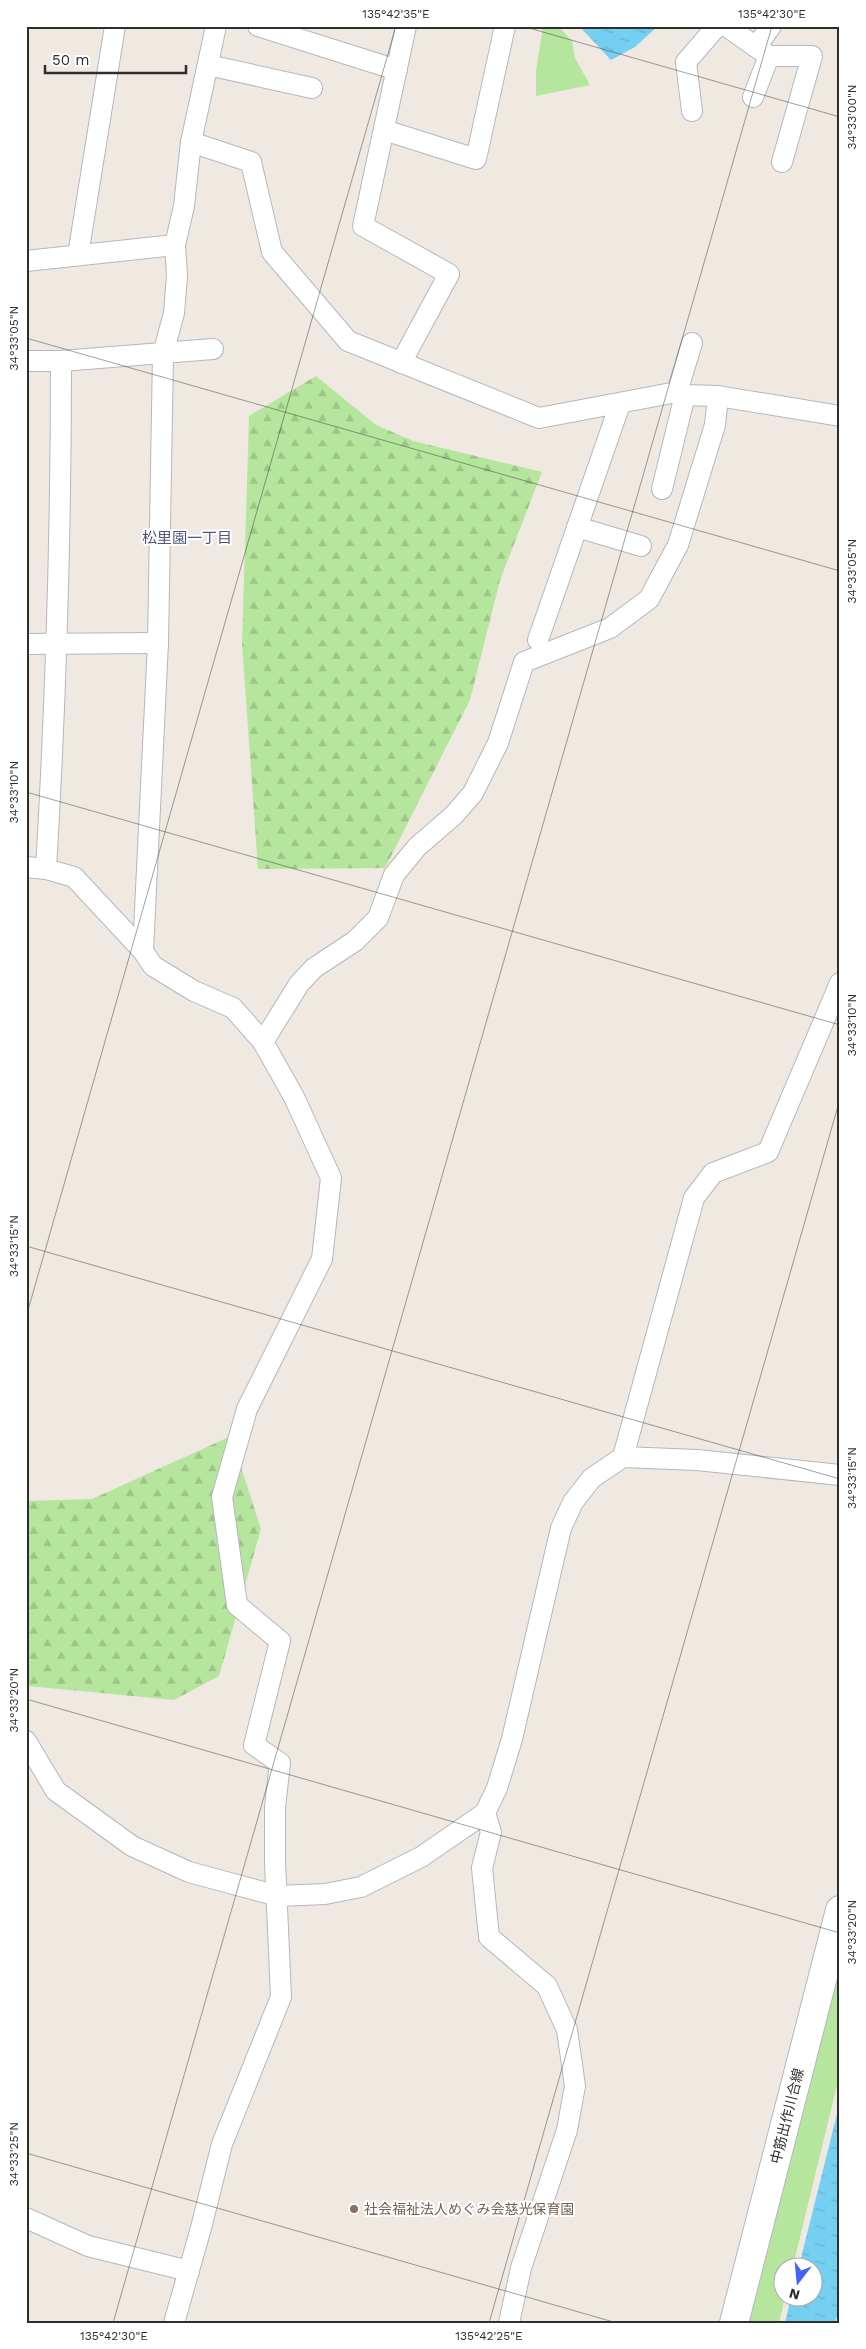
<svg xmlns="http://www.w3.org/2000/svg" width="866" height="2349" font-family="'Work Sans','Noto Sans JP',sans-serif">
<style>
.grass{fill:#b6e59e}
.forest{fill:url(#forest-firs)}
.water{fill:url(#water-ripples)}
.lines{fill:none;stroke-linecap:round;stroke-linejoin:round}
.street-casing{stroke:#b4b7c1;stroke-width:22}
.secondary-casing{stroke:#b4b7c1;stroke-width:30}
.street{stroke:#fff;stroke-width:20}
.secondary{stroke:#fff;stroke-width:28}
.ticks{fill:none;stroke:#2e2e2e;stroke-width:1;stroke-opacity:0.45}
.education-dot{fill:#8d6e63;stroke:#fff;stroke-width:2}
.labels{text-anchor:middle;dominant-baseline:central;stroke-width:4;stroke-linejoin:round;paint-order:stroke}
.street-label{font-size:14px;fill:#2e2e2e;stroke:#fff}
.education-label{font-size:14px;fill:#785e54;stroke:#fff;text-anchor:start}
.neighbourhood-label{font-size:15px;fill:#4d5680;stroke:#fff}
.neatline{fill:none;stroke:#2e2e2e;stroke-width:2}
.ticks-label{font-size:12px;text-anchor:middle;fill:#2e2e2e}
</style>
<defs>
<pattern id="forest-firs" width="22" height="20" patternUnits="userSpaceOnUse" patternTransform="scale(1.25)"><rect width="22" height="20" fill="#b6e59e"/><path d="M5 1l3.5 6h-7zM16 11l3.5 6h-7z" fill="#9dc588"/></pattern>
<pattern id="water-ripples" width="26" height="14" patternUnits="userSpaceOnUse" patternTransform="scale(1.25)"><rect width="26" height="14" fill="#75cff0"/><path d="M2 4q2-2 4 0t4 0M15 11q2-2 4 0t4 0" fill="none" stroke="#66b2ce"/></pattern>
</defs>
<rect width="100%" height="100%" fill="#efe9e1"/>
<g class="grass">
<polygon points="543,26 558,26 572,41 575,58 590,85 536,96 536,71"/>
<polygon points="840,1933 840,2073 793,2266 784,2266 785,2297 779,2323 741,2323"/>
</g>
<g class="forest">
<polygon points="316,376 376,425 413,441 542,472 500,580 470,700 385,868 258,869 242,644 249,416"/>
<polygon points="231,1436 261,1529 219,1676 174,1700 28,1686 26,1685 26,1501 92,1499"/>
</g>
<g class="water">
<polygon points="579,26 658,26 635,47 611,60"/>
<polygon points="840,2102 840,2305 835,2323 785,2323 791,2297 814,2296 814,2266 799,2266"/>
</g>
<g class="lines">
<defs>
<g id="street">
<polyline points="258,26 397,70"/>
<polyline points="726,26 769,56 812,56 782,162"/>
<polyline points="756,47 771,26"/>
<polyline points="208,65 312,88"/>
<polyline points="753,97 769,56"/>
<polyline points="692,111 686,62 717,26"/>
<polyline points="384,130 476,159 505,26"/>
<polyline points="191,142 251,162 272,252 348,341 539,418 677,392 685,395 718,396 840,416"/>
<polyline points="78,255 115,26"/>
<polyline points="26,261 175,245"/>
<polyline points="26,361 61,361 213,349"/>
<polyline points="401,363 449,274 363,226 406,26"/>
<polyline points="677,392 692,343"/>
<polyline points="662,489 685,395"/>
<polyline points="577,527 641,546"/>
<polyline points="538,640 620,404"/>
<polyline points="26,644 158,643"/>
<polyline points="26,867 46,869 74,877 143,951 153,966 194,991 233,1008 263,1042 294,1097 331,1178 322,1259 247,1409 222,1497 237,1605 280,1641 254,1745 280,1763 275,1807 275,1862 281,1997 222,2144 201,2228 174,2323"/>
<path d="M46,869C56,699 61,530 61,361"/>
<polyline points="143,951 158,643 163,354 174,313 177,276 175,245 184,206 191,142 216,26"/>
<polyline points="263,1042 299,984 314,968 355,941 378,918 394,875 417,847 454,815 473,793 498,743 524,662 610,628 649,599 678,545 715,425 718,396"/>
<polyline points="623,1457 694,1198 713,1173 768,1152 840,983"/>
<polyline points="26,1741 56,1791 132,1846 189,1872 278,1896 325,1894 361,1887 421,1857 485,1813 497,1788 512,1739 561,1528 573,1502 592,1478 623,1457 697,1460 840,1475"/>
<polyline points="485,1813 491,1832 482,1868 489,1937 547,1986 567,2030 575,2086 567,2130 521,2268 509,2323"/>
<polyline points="26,2218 88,2246 189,2271"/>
</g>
<polyline id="secondary" points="734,2323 840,1910"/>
</defs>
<use href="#street" class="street-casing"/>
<use href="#secondary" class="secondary-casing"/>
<use href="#street" class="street"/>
<use href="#secondary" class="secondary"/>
</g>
<path class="ticks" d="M522,26L840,117M26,338L840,571M26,792L840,1025M26,1246L840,1479M26,1317L396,26M26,1699L840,1933M26,2153L617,2323M113,2323L772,26M489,2323L840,1099"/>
<circle class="education-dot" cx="354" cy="2209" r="5"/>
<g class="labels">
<g class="street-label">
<text transform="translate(787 2116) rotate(-76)">中筋出作川合線</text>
</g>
<g class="education-label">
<text x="364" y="2209">社会福祉法人めぐみ会慈光保育園</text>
</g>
<g class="neighbourhood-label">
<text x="187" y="538">松里園一丁目</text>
</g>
</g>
<rect width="866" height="2349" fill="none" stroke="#ffffff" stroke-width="55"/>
<g transform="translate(798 2282) rotate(196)"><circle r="24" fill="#ffffff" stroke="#ababab"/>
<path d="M0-4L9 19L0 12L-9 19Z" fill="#4264fb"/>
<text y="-8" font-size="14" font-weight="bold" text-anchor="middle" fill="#2e2e2e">N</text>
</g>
<path d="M45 65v8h141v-8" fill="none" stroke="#2e2e2e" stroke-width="2.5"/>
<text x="52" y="65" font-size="15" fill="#2e2e2e" stroke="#ffffff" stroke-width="4" paint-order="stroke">50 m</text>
<rect x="28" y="28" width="810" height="2294" class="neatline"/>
<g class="ticks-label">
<text x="396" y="18">135°42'35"E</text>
<text x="772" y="18">135°42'30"E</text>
<text transform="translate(852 117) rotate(-90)" y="4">34°33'00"N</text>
<text transform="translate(14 338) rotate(-90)" y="4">34°33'05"N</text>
<text transform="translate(852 571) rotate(-90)" y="4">34°33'05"N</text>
<text transform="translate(14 792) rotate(-90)" y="4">34°33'10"N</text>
<text transform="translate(852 1025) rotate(-90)" y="4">34°33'10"N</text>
<text transform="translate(14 1246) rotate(-90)" y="4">34°33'15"N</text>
<text transform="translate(852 1478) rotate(-90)" y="4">34°33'15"N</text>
<text transform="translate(14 1700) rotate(-90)" y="4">34°33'20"N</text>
<text transform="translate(852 1932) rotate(-90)" y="4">34°33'20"N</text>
<text transform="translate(14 2154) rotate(-90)" y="4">34°33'25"N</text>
<text x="114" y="2340">135°42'30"E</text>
<text x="489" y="2340">135°42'25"E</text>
</g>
</svg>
